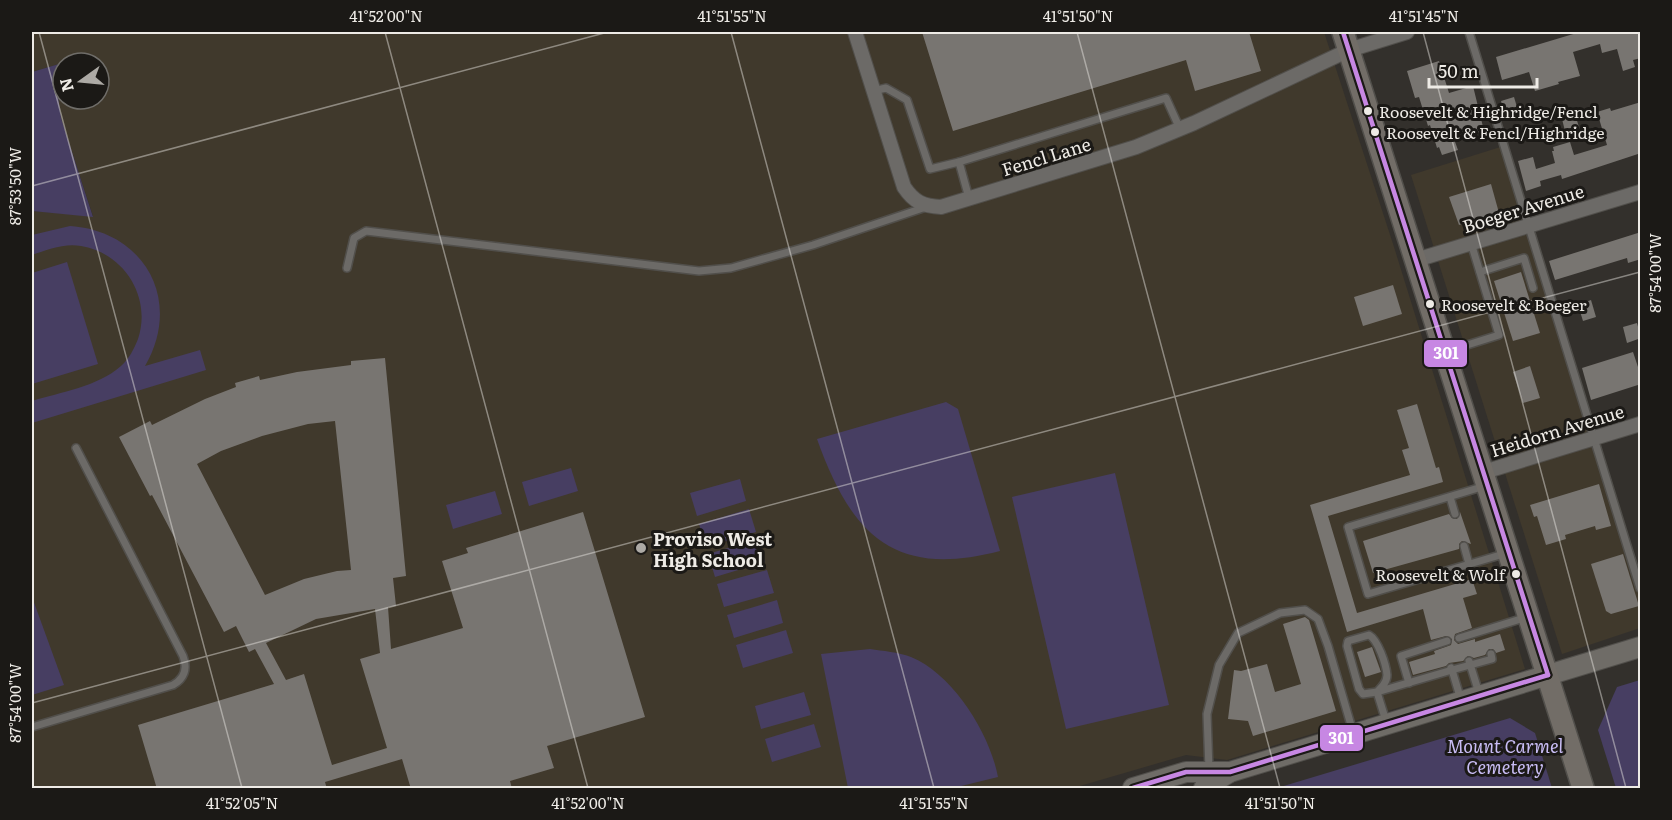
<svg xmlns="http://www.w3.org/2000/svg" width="1672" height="820" font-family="Literata,serif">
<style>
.built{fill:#40392c}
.green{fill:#473e62}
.building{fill:#787571;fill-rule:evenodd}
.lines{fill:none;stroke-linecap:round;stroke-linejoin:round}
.lane-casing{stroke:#514f4b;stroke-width:10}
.street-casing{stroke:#514f4b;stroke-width:16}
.secondary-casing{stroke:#514f4b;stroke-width:22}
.primary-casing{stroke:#514f4b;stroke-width:24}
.lane{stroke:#6c6a67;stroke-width:7}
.street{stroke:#6c6a67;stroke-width:14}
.secondary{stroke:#6f6c67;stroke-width:20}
.primary{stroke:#726d67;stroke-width:21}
.bus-1-casing{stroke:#1b1916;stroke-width:9}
.bus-1{stroke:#c787e3;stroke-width:4.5}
.ticks{fill:none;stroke:#eeebe6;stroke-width:1.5;stroke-opacity:0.45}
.bus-dot{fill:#eeebe6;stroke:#1b1916;stroke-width:2}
.poi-dot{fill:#adaaa5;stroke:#1b1916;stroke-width:2}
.labels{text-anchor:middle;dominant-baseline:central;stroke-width:6;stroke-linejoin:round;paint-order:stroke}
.bus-label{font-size:16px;fill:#eeebe6;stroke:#1b1916;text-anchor:start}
.street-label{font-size:18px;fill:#eeebe6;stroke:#1b1916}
.poi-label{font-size:18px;font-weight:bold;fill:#eeebe6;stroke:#1b1916;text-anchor:start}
.park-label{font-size:18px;font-style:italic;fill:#c9bdf5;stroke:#1b1916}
.line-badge{stroke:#1b1916;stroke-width:2}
.badge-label{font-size:16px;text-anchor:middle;font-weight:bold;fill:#fff}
.neatline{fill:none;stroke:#eeebe6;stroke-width:2}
.ticks-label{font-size:15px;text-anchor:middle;fill:#eeebe6}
</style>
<rect width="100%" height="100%" fill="#33302c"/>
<g class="built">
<polygon points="32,32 1324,32 1394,247 1525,669 1227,760 1186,755 1073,788 32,788 32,211 93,216 61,118 58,97 60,77 63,74 63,99 99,99 99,63 75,63 83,57 32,72"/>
<polygon points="1507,145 1640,577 1640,628 1562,654 1411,175"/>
</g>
<g class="green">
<polygon points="86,56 75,63 63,63 63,74 60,77 58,97 61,118 93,217 32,211 32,72"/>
<path d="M70,226C145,231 183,301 145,366L200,350L206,370L32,423V401C61,392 97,387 121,366C129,359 134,349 138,339C152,297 124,253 81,246C64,243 47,250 32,255V235Z"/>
<polygon points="67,262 98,364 32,384 32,273"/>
<path d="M946,402L958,409L1000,551C893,579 851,534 817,439Z"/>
<polygon points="571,468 578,491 529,506 522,482"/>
<polygon points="1115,473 1169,705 1066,729 1012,497"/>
<polygon points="740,479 746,501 697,516 690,493"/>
<polygon points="495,491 502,514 453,529 446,505"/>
<polygon points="749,509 756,532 706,547 699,524"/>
<polygon points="758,539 765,562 715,577 708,554"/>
<polygon points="767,570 774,593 724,607 717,584"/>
<polygon points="32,597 64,685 32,695"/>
<polygon points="777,600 783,623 734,638 727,615"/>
<polygon points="786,630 793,653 743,668 736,645"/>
<path d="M870,649C883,651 898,652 911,657C953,674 990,734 998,777L953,788H848L821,654Z"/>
<polygon points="1640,680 1640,788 1616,788 1598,730 1617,687"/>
<polygon points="804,692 811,715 761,729 755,706"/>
<polygon points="1510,718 1535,733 1552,788 1277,788"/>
<polygon points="814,724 821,747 772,762 765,739"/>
</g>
<g class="building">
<polygon points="922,32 1249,32 1261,71 1195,91 1186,60 953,131"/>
<polygon points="1580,32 1641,32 1641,58 1633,60 1635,67 1623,71 1617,49 1602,53 1600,44 1573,52 1580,76 1558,82 1559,84 1535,91 1529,72 1502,80 1496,57"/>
<polygon points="1439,61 1449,93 1473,86 1484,131 1454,139 1458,150 1442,155 1439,147 1437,148 1430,125 1428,126 1419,97 1415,98 1407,71"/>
<polygon points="1514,97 1519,114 1506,118 1501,101"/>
<polygon points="1641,102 1641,153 1562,179 1561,175 1540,181 1541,186 1526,191 1518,161 1533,157 1536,169 1555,163 1552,151 1554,151 1553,147 1570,142 1574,155 1607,145 1597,112 1610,108 1611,111"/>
<polygon points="1574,111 1579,127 1565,131 1561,115"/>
<polygon points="1491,184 1499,213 1459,225 1449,197"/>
<polygon points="1641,232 1641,259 1628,263 1627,258 1555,280 1549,261"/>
<polygon points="1521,272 1540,333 1513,341 1494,281"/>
<polygon points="1393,285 1402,314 1363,326 1354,297"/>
<polygon points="1591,300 1596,317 1583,321 1578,305"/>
<polygon points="1637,323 1641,338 1627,343 1623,327"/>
<polygon points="1633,352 1641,376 1641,384 1591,400 1582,368"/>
<path d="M385,358L406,576L393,578L396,606L388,607L391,649L463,628L442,561L468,553L466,548L583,512L645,717L547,746L554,768L510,781L512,789H411L402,759L325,782L327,789H157L138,725L274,684L255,649L249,652L236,626L224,632L152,495L150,496L119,437L150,421L152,425L205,399L236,387L235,383L259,376L260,380L297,372L351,365V361ZM335,421L351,570L337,571L304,579L265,595L197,464L221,451L262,436L308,424ZM375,609L380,653L360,659L387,748L332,765L304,674L286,680L266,643L316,619Z"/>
<polygon points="1530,366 1540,398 1523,403 1513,372"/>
<polygon points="1417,404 1436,468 1439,467 1443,482 1328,516 1357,613 1472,579 1477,594 1463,598 1472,628 1455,634 1454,640 1458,644 1475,639 1475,642 1500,634 1505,650 1496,653 1493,649 1489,649 1485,655 1474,658 1468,656 1463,661 1449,663 1446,666 1413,675 1409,662 1435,654 1434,651 1451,645 1452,639 1446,636 1431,640 1423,609 1347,632 1310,505 1410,475 1402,450 1409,448 1397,410"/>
<polygon points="1599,484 1611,526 1596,530 1595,526 1565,535 1566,539 1546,545 1537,516 1534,517 1530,505"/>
<polygon points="1460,512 1471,544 1462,541 1459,544 1459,549 1373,573 1363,541 1449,514 1452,518 1457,519"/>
<polygon points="1623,554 1639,606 1611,614 1606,611 1591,564"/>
<polygon points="1305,617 1309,620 1336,711 1253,736 1248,721 1228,719 1234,670 1241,671 1267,664 1275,692 1301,684 1283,624"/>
<polygon points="1372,647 1381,672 1365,677 1357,652"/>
</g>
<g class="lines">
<defs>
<g id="lane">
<polyline points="1469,32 1640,588"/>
<polyline points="873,91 886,88 907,100 930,169 959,162"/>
<polyline points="969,198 959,162 1166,98 1180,129"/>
<polyline points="347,268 354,238 366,231 699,271 731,268 813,245 926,207"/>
<polyline points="1480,272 1524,258 1533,288"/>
<polyline points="1448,351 1499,335 1471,243"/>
<polyline points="1485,486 1348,527 1368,594 1507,553"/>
<polyline points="1450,497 1455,514"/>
<polyline points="1464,546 1469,564"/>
<polyline points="1459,638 1527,617"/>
<polyline points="1469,661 1479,693"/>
<polyline points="1451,668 1452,670 1492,659 1491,654"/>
<polyline points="1409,683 1401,656 1447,641"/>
<path d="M1377,692C1382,687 1387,682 1387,675C1386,664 1378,640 1369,635L1348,641L1347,646L1359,689L1363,694L1377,692L1452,670L1461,700"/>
<polyline points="1377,692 1386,721"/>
<path d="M32,727L173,685C184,679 188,669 183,656L76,448"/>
<polyline points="1209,770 1207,714 1219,665 1238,633 1280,613 1305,610 1318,619 1328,646 1353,732"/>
</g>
<g id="street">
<path d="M855,32L904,187C914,202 923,206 941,207L1136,147L1194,123L1349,50L1407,32"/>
<polyline points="1416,260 1640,192"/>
<polyline points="1484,472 1640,424"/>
</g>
<g id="secondary">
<polyline points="1133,788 1186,772 1230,772 1640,647"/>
<polyline points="1204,788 1230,772"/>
</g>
<polyline id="primary" points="1343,32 1583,788"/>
</defs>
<use href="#lane" class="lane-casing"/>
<use href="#street" class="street-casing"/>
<use href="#secondary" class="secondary-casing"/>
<use href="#primary" class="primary-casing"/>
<use href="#lane" class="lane"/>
<use href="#street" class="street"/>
<use href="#secondary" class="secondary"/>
<use href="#primary" class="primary"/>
<defs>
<g id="bus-1">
<polyline points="1343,32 1548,675"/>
<polyline points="1133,788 1186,772 1230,772 1548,675"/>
</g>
</defs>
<use href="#bus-1" class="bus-1-casing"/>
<use href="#bus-1" class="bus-1"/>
</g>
<path class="ticks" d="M39,32L242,788M385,32L588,788M731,32L934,788M1077,32L1280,788M1423,32L1626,788M32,186L608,32M32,703L1640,272"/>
<g class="bus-dot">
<circle cx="1368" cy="111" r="5"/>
<circle cx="1375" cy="132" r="5"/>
<circle cx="1430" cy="304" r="5"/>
<circle cx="1516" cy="574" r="5"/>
</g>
<circle class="poi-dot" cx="641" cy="548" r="6"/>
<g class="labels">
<g class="bus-label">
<text x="1379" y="111">Roosevelt &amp; Highridge/Fencl</text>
<text x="1386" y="132">Roosevelt &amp; Fencl/Highridge</text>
<text x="1441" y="304">Roosevelt &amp; Boeger</text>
<text x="1505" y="574" text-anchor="end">Roosevelt &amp; Wolf</text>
</g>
<g class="street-label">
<text transform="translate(1046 156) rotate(-17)">Fencl Lane</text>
<text transform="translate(1523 208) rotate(-17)">Boeger Avenue</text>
<text transform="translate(1557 430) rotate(-17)">Heidorn Avenue</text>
</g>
<g class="poi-label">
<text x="653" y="538">Proviso West<tspan x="653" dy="21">High School</tspan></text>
</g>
<g class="park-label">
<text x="1505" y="745">Mount Carmel<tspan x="1505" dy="21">Cemetery</tspan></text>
</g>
</g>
<g class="line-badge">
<rect x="1423" y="339" width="45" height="29" rx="6" fill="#c787e3"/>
<rect x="1319" y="724" width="45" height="28" rx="6" fill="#c787e3"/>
</g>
<g class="badge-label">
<text x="1446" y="359">301</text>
<text x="1341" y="744">301</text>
</g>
<rect width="1672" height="820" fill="none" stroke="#1b1916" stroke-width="66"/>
<g transform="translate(81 81) rotate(255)"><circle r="28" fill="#1b1916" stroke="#6f6d69" stroke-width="1.5"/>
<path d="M0-4.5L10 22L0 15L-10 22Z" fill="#adaaa5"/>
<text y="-9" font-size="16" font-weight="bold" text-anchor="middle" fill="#eeebe6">N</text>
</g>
<path d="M1429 78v9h108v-9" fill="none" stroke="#eeebe6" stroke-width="3"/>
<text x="1438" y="78" font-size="18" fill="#eeebe6" stroke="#1b1916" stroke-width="4.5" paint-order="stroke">50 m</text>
<rect x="33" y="33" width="1606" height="754" class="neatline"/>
<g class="ticks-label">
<text x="386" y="22">41°52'00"N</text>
<text x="732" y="22">41°51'55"N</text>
<text x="1078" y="22">41°51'50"N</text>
<text x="1424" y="22">41°51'45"N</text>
<text transform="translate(16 186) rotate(-90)" y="5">87°53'50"W</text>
<text transform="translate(1656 273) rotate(-90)" y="5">87°54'00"W</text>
<text transform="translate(16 703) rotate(-90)" y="5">87°54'00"W</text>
<text x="242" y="809">41°52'05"N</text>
<text x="588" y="809">41°52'00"N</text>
<text x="934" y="809">41°51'55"N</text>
<text x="1280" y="809">41°51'50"N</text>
</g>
</svg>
